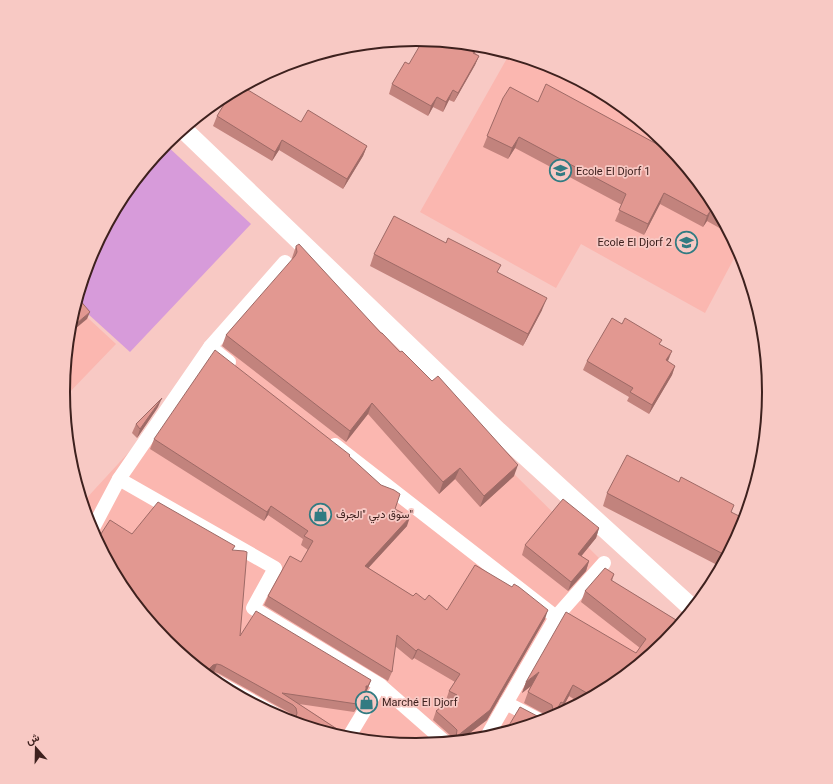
<svg xmlns="http://www.w3.org/2000/svg" width="833" height="784" font-family="Georgia,Vazirmatn,serif">
  <style>
    .built { fill: #fbb7b0 }
    .green { fill: #d79bda }
    .lines { fill: none; stroke-linecap: round; stroke-linejoin: round }
    .pedestrian { stroke: #fff; stroke-width: 14 }
    .minor { stroke: #fff; stroke-width: 19 }
    .wall { fill: #c2837d }
    .shaded-wall { fill: #9e6a66 }
    .building { fill: #e29891; stroke: #9e6a66 }
    .labels { text-anchor: middle; stroke-width: 3.5; stroke-linejoin: round; paint-order: stroke }
    .poi-label { font-size: 11px; fill: #3e211e; stroke: #f8c9c4; text-anchor: start }
    .rim { fill: none; stroke: #3e211e; stroke-width: 2 }
  </style>
  <rect width="100%" height="100%" fill="#f8c9c4"/>
  <g class="built">
    <polygon points="510,53 552,66 613,99 666,143 710,196 739,249 705,313 581,244 556,288 420,212"/>
    <polygon points="302,264 604,563 608,589 674,632 612,686 551,718 485,738 416,745 347,738 281,718 220,685 167,641 123,588 90,527 83,502"/>
    <polygon points="75,306 116,344 64,398 64,392 70,323"/>
  </g>
  <polygon class="green" points="165,144 251,224 130,352 76,303 90,257 123,196"/>
  <g class="lines">
    <g class="pedestrian">
      <polyline points="210,347 229,362"/>
      <polyline points="335,445 556,617"/>
      <polyline points="119,479 275,568 253,608 380,685 348,738"/>
      <polyline points="92,530 119,479 210,347 285,262"/>
      <polyline points="214,680 286,720"/>
      <polyline points="380,685 445,742"/>
      <polyline points="506,703 541,721"/>
      <polyline points="486,738 556,617 604,563"/>
    </g>
    <polyline class="minor" points="183,129 498,431 693,609"/>
  </g>
  <g class="wall">
    <polygon points="475,52 475,53 479,56 475,65 454,102 449,100 443,112 433,107 428,116 389,94 392,84 409,64"/>
    <polygon points="503,98 710,196 726,225 723,230 707,221 703,227 660,204 644,235 615,221 622,205 515,148 508,159 483,147"/>
    <polygon points="217,116 301,122 367,146 363,156 343,189 279,150 272,161 213,126"/>
    <polygon points="448,238 498,273 542,310 523,346 370,266 374,254 446,243"/>
    <polygon points="296,246 381,333 514,476 480,507 455,479 439,494 368,414 346,442 222,346 226,335 293,260 292,258"/>
    <polygon points="751,285 753,292 749,290"/>
    <polygon points="622,324 660,345 668,362 675,366 672,375 649,414 627,401 629,397 583,370 587,361"/>
    <polygon points="158,407 137,438 132,433 136,424"/>
    <polygon points="154,439 349,456 395,509 407,526 368,568 413,596 425,600 447,610 545,619 487,720 459,741 453,741 453,740 451,736 433,720 436,711 448,702 446,700 449,691 455,682 414,658 412,660 395,646 392,672 388,681 264,605 268,596 301,562 308,550 301,545 303,539 268,515 264,521 150,449"/>
    <polygon points="681,477 732,512 743,527 721,567 603,506 607,493 679,482"/>
    <polygon points="599,528 596,538 581,556 589,561 586,571 568,591 522,555 525,545"/>
    <polygon points="235,546 233,550 240,636 371,680 368,688 365,694 364,693 363,697 354,712 299,704 337,729 335,735 289,721 293,720 294,719 293,716 290,713 218,673 214,672 210,673 167,641"/>
    <polygon points="614,574 612,581 681,623 612,686 580,703 569,696 559,714 557,713 555,716 551,718 505,732 541,718 546,719 548,717 548,716 524,703 528,692 531,686 522,693 526,682 636,653 640,648 581,602 585,591"/>
  </g>
  <g class="shaded-wall">
    <polygon points="477,45 475,52 470,62 473,53"/>
    <polygon points="479,56 475,65 454,102 458,93"/>
    <polygon points="453,90 449,100 443,112 446,102"/>
    <polygon points="437,97 433,107 428,116 431,106"/>
    <polygon points="519,137 515,148 508,159 512,148"/>
    <polygon points="282,140 279,150 272,161 275,152"/>
    <polygon points="367,146 363,156 343,189 347,179"/>
    <polygon points="664,193 660,204 644,235 648,224"/>
    <polygon points="711,210 707,221 703,227 707,216"/>
    <polygon points="547,298 542,310 523,346 528,334"/>
    <polygon points="90,312 87,319 69,334 70,329"/>
    <polygon points="672,351 668,361 663,370 666,360"/>
    <polygon points="675,366 672,375 649,414 652,405"/>
    <polygon points="162,398 158,407 137,438 140,429"/>
    <polygon points="372,403 368,414 346,442 350,431"/>
    <polygon points="518,465 514,476 480,507 484,496"/>
    <polygon points="460,468 455,479 439,494 443,482"/>
    <polygon points="271,506 268,515 264,521 267,512"/>
    <polygon points="410,517 407,526 362,575 365,566"/>
    <polygon points="599,528 596,538 575,564 578,554"/>
    <polygon points="589,561 586,571 568,591 571,582"/>
    <polygon points="548,610 545,619 487,720 459,741 454,741 456,737"/>
    <polygon points="418,649 414,658 412,660 416,651"/>
    <polygon points="217,664 214,672 210,673 208,675 209,669 213,665"/>
    <polygon points="539,672 535,683 522,693 526,682"/>
    <polygon points="371,680 368,688 365,694 364,693 363,697 354,712 357,704 366,686"/>
    <polygon points="573,685 569,696 559,714 563,703"/>
    <polygon points="561,702 555,716 552,718"/>
  </g>
  <g class="building">
    <polygon points="423,40 477,45 473,53 479,56 458,93 453,90 446,102 437,97 431,106 392,84 405,62 409,64"/>
    <polygon points="546,84 677,155 710,196 720,215 711,210 707,216 664,193 648,224 619,210 626,194 519,137 512,148 487,136 503,98 510,87 538,102"/>
    <polygon points="243,87 301,122 308,110 367,146 347,179 282,140 275,152 217,116 231,93"/>
    <polygon points="394,216 446,243 448,238 501,265 497,272 547,298 528,334 374,254"/>
    <polygon points="299,244 381,333 382,333 400,352 402,351 432,381 438,376 518,465 484,496 460,468 443,482 372,403 350,431 226,335 295,256 297,252 296,246"/>
    <polygon points="78,298 90,312 70,329 70,323"/>
    <polygon points="612,318 622,324 625,318 662,340 659,344 672,351 666,360 675,366 652,405 630,392 633,388 587,361"/>
    <polygon points="215,350 350,455 349,456 381,485 394,490 400,494 395,509 410,517 365,566 413,596 416,593 425,600 429,595 447,610 475,565 512,587 514,584 519,587 548,610 490,710 456,737 457,730 454,727 436,711 457,695 449,691 460,674 418,649 416,651 397,635 392,672 268,596 290,556 301,562 313,541 304,536 308,531 271,506 267,512 154,439"/>
    <polygon points="162,398 140,429 136,424"/>
    <polygon points="627,455 679,482 681,477 734,505 731,512 745,519 743,527 727,556 607,493"/>
    <polygon points="563,499 599,528 578,554 589,561 571,582 525,545"/>
    <polygon points="158,502 235,546 232,550 244,551 247,552 240,636 256,611 371,680 368,686 366,686 366,689 357,704 282,693 337,729 334,734 289,721 293,720 296,717 297,713 296,708 293,705 221,665 217,664 213,665 209,669 209,676 210,677 167,641 123,588 97,540 110,520 132,534"/>
    <polygon points="605,568 614,574 611,580 681,623 666,642 612,686 592,696 573,685 563,703 561,702 552,718 505,732 520,707 541,718 546,719 552,714 553,710 552,705 528,692 539,672 526,682 566,612 636,653 646,639 585,591"/>
    <polygon points="215,681 282,718 220,685"/>
  </g>
  <defs>
    <symbol id="school-ring" viewBox="-11 -11 22 22"><circle r="9.5" fill="#f8c9c4" stroke="#327b82" stroke-width="1.5"/><path d="M0-5L7-2L0 1L-7-2ZM-4 1L0 2.5L4 1V4Q0 6-4 4Z" fill="#327b82"/></symbol>
    <symbol id="shop-ring" viewBox="-11 -11 22 22"><circle r="9.5" fill="#f8c9c4" stroke="#327b82" stroke-width="1.5"/><path d="M-5-2.5h2.3a2.7 3.5 0 0 1 5.4 0H5L5.5 6h-11ZM-1.5-2.5h3a1.5 2.3 0 0 0-3 0Z" fill="#327b82"/></symbol>
  </defs>
  <g fill-rule="evenodd">
    <use href="#school-ring" x="548" y="158" width="25" height="25"/>
    <use href="#school-ring" x="674" y="230" width="25" height="25"/>
    <use href="#shop-ring" x="308" y="502" width="25" height="25"/>
    <use href="#shop-ring" x="354" y="690" width="25" height="25"/>
  </g>
  <g class="labels">
    <g class="poi-label">
      <text x="576" y="175">Ecole El Djorf 1</text>
      <text x="672" y="246" text-anchor="end">Ecole El Djorf 2</text>
      <text x="336" y="518">سوق دبي "الجرف"</text>
      <text x="382" y="706">Marché El Djorf</text>
    </g>
  </g>
  <path d="M0 0H833V784H0ZM70 392a346 346 0 1 1 692 0a346 346 0 1 1-692 0Z" fill="#f8c9c4" fill-rule="evenodd"/>
  <path class="rim" d="M70 392a346 346 0 1 1 692 0a346 346 0 1 1-692 0Z"/>
  <g transform="translate(36 748) rotate(340)" stroke="#f8c9c4" stroke-width="3" paint-order="stroke">
  <path d="M0-3L7 15L0 10L-7 15Z" fill="#3e211e"/>
  <text y="-6" font-size="11" font-weight="bold" text-anchor="middle" fill="#3e211e">ش</text>
  </g>
</svg>
